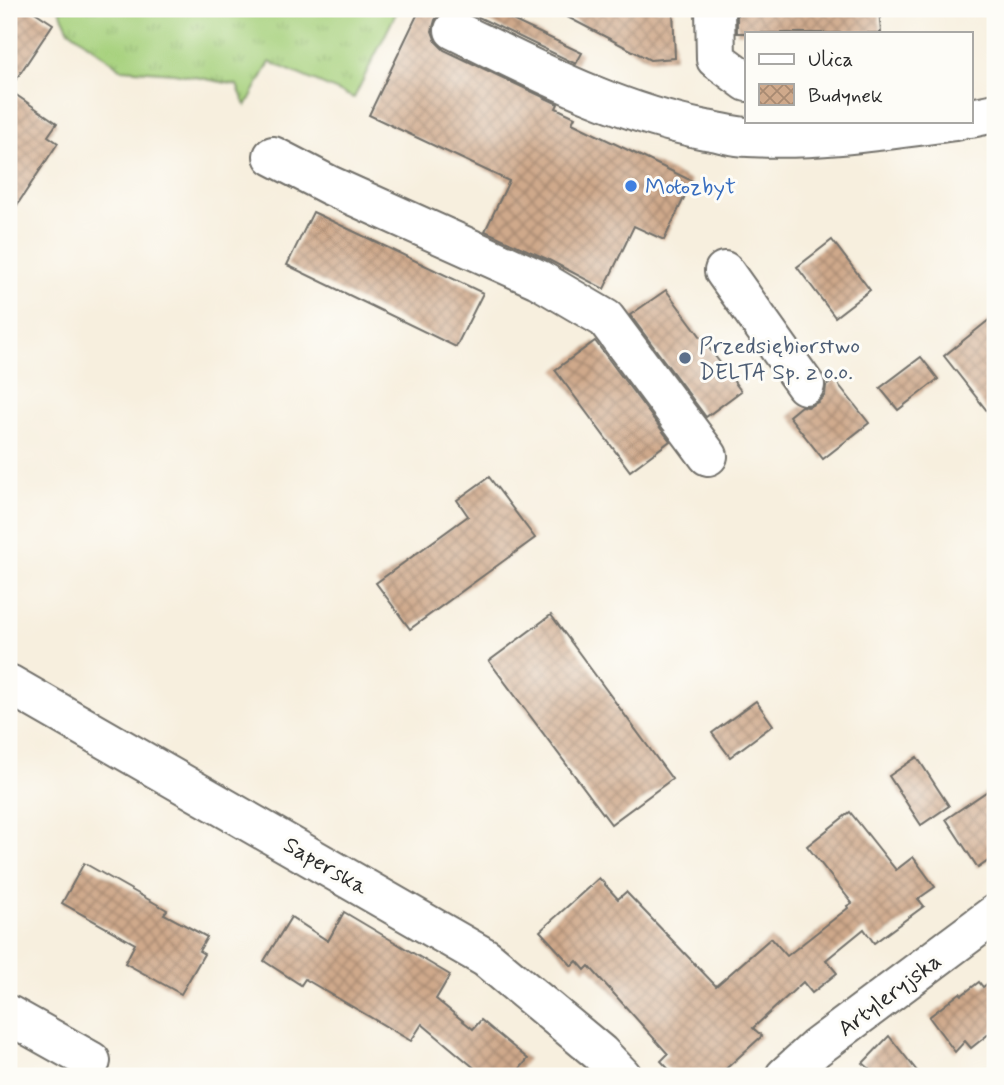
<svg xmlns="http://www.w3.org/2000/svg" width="1004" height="1085" font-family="Mynerve,sans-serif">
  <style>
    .grass { fill: url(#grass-tufts); stroke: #697e54; stroke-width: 2 }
    .building { fill: url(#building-cross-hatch) }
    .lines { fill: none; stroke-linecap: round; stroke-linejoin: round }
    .minor-casing { stroke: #72706a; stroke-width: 42 }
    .minor { stroke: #fff; stroke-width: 38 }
    .shop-dot { fill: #3f7fe0; stroke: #fdfcf7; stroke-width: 2.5 }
    .service-dot { fill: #5c6f8a; stroke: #fdfcf7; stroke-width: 2.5 }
    .labels { text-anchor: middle; stroke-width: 6; stroke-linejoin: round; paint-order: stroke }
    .shop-label { font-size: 23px; fill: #366cbe; stroke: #fdfcf7; text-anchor: start }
    .service-label { font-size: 23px; fill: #4e5e75; stroke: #fdfcf7; text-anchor: start }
    .street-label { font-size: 23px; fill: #2b2b2b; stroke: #fdfcf7 }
  </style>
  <defs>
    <pattern id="grass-tufts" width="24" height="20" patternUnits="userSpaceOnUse" patternTransform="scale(1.75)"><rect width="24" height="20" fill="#a7d17e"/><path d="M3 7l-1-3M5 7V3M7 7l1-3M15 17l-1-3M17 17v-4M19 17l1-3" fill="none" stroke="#90b46d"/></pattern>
    <pattern id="building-cross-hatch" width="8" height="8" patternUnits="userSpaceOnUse" patternTransform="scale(1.75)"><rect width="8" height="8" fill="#cfa98b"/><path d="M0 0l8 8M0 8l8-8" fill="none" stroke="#a88a72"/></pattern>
  </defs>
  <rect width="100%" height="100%" fill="#fdfcf7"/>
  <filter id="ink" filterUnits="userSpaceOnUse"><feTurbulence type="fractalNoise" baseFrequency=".0143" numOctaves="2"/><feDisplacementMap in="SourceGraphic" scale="14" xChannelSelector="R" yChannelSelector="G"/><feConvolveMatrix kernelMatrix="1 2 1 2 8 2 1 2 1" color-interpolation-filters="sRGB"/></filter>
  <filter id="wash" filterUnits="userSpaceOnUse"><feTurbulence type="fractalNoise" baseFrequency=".00686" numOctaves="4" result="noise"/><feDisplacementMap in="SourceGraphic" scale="28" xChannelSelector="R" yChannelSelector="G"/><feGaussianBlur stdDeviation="1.57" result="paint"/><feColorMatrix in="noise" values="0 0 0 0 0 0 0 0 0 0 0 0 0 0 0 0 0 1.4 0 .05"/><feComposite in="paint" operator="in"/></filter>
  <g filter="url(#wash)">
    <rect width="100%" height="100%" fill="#f7efde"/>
    <polygon class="grass" points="59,9 398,9 354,98 270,62 246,106 237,85 174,73 122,69 69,30"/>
    <g id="blocks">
      <g class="building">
        <polygon points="9,9 30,9 53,24 9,90 57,123 48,136 58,143 9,217"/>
        <polygon points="420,9 451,9 441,12 435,20 432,31 436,42 444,50 558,104 556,108 575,117 572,123 692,181 664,240 634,226 604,289 547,259 485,231 509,181 369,115"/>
        <polygon points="456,9 489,9 582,53 576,64 464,10"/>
        <polygon points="552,9 673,9 675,58 650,60"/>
        <polygon points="737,9 879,9 881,33 737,33"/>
        <polygon points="313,212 483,293 456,347 287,265"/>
        <polygon points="832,240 870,290 835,317 797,267"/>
        <polygon points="666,290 741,391 706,417 630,315"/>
        <polygon points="995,315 995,421 944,356"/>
        <polygon points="595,341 670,441 630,471 555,370"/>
        <polygon points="921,357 938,379 898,410 880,388"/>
        <polygon points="835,380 869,423 823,459 789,416 801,406 808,407 818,402 825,395 826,386"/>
        <polygon points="489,477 535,538 410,629 376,583 468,516 457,500"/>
        <polygon points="551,615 672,779 611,824 489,661"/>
        <polygon points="756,701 773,725 730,757 712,733"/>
        <polygon points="917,757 949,806 921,825 889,776"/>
        <polygon points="995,786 995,856 978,868 946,819"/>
        <polygon points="850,812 896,870 913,857 935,887 918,899 924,906 874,943 864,929 826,960 837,973 812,993 803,982 753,1028 762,1036 718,1076 675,1076 661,1061 668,1054 589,966 585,970 577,961 572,966 540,931 599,878 618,899 626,892 716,986 771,938 787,956 848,908 847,906 852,903 807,846"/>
        <polygon points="84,863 167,910 164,914 207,937 199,951 204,954 181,994 125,963 135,944 62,903"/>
        <polygon points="344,912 450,975 436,999 473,1029 481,1020 528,1059 514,1076 484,1076 422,1024 411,1041 305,979 301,985 264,961 291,917 328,941"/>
        <polygon points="995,978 995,1029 971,1048 965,1041 955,1052 929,1017 960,993 962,995 979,982 983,987"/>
        <polygon points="889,1036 921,1076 878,1076 863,1063"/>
      </g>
    </g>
  </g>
  <g filter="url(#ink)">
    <use href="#blocks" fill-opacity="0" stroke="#72706a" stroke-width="2"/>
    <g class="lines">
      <defs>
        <g id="minor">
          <polyline points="715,9 716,59 747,82"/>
          <path d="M454,30C536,70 617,113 706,130C720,132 735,137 748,137C818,141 887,130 956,121"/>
          <polyline points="971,118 995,113"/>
          <polyline points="273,156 329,185 538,279 606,319 708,456"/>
          <polyline points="724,271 805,385"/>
          <polyline points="9,684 486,958 600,1053 622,1076"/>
          <polyline points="9,1015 91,1061"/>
          <polyline points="785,1076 816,1048 995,914"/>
        </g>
      </defs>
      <use href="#minor" class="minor-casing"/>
      <use href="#minor" class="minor"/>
    </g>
  </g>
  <circle class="shop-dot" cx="631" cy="186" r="7"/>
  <circle class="service-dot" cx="685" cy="358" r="7"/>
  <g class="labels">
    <g class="shop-label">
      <text x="645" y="194">Motozbyt</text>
    </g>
    <g class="service-label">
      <text x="699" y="353">Przedsiębiorstwo<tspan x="699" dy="26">DELTA Sp. z o.o.</tspan></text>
    </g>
    <g class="street-label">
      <text transform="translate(326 865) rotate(30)" y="8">Saperska</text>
      <text transform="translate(889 994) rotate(-37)" y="8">Artyleryjska</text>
    </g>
  </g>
  <rect width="1004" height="1085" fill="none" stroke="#fdfcf7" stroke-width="35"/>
  <rect x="745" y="32" width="228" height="91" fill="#fdfcf7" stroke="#a9a8a5" stroke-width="2"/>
  <rect x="759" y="54" width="35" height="10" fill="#ffffff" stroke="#a9a8a5" stroke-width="2"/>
  <text x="808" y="66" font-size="21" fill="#2b2b2b">Ulica</text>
  <rect x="759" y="84" width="35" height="21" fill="url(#building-cross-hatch)" stroke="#a9a8a5" stroke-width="2"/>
  <text x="808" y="102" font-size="21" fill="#2b2b2b">Budynek</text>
</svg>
